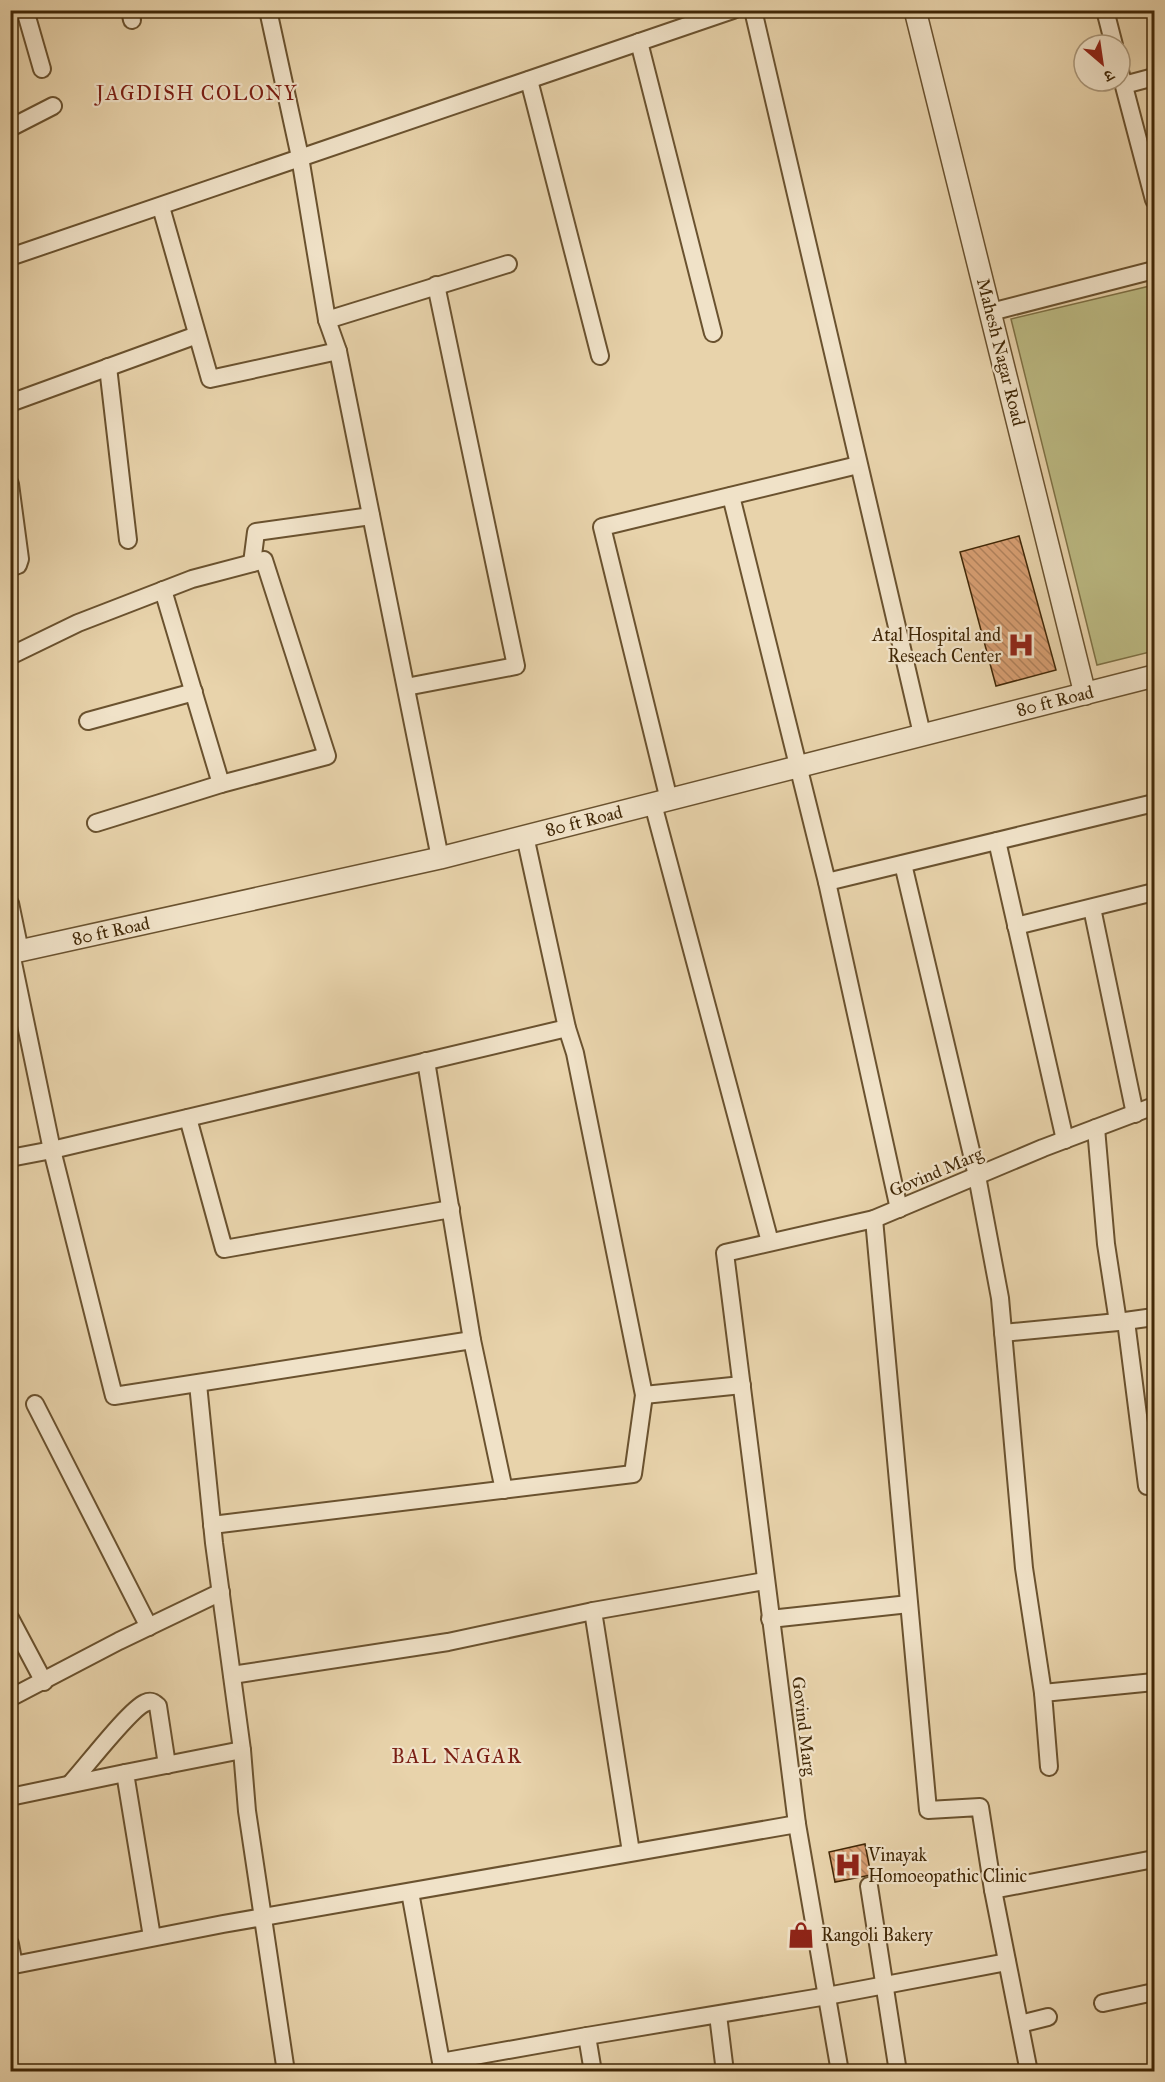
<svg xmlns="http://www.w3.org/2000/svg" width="1165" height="2082" font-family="'IM FELL Great Primer','Noto Serif Devanagari',serif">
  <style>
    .green { fill: #bcbb84; stroke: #7e7145; stroke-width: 1.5 }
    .building { fill: url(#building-back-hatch); stroke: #402706; stroke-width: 1.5 }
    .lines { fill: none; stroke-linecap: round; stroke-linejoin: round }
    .minor-casing { stroke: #6a522f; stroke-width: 20 }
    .tertiary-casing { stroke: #6a522f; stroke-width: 24 }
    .minor { stroke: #f0e2c8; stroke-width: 16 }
    .tertiary { stroke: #f0e2c8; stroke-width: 21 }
    .labels { text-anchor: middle; stroke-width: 4.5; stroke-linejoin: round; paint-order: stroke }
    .street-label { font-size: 18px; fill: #402706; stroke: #f0e2c8 }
    .poi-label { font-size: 18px; fill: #402706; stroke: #f0e2c8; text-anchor: start }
    .neighbourhood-label { font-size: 20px; letter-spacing: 1.5px; fill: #7a1f14; stroke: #f0e2c8 }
  </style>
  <defs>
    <pattern id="building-back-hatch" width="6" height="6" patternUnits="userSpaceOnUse" patternTransform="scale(1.5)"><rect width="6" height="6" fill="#d79e72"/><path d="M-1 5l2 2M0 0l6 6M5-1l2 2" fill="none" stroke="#b0815c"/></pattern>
  </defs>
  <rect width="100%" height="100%" fill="#e8d3ab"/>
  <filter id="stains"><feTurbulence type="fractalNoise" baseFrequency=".00333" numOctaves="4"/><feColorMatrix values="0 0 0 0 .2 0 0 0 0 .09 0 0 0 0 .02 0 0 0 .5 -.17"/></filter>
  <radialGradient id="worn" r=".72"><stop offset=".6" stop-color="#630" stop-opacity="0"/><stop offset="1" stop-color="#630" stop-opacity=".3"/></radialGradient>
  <polygon class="green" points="1154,285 1154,651 1097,665 1011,319"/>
  <g class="building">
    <polygon points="1019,536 1056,670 996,686 960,552"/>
    <polygon points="865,1844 871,1875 835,1882 829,1852"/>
  </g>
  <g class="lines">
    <defs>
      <g id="minor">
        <polyline points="25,10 42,69"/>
        <polyline points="130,10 132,20"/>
        <polyline points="268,10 300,157 327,320 338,351 440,858"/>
        <polyline points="753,10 922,734"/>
        <polyline points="1105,10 1114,45"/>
        <polyline points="639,42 713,333"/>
        <polyline points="1120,71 1154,200"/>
        <polyline points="529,80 600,356"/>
        <polyline points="1124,85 1154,77"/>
        <polyline points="10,128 53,106"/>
        <polyline points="161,207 210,379 338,351"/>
        <polyline points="10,257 733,10"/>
        <polyline points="991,312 1154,270"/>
        <polyline points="327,320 508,264"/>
        <polyline points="108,367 128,540"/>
        <polyline points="10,403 197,335"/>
        <polyline points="10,484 20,559 18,565 10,568"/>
        <polyline points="731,496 827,882 899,1209"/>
        <polyline points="252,563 256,532 371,516"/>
        <polyline points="163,590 221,784"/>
        <polyline points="10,656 78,623 192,579 264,560 327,756 221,784 96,823"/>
        <polyline points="406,687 516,666 436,285"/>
        <polyline points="88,721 194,692"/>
        <polyline points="669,800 602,527 858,465"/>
        <polyline points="653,804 770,1242"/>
        <polyline points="997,841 1065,1140"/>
        <polyline points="903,864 977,1176 1000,1298 1024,1568 1043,1693"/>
        <polyline points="827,882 1154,803"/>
        <polyline points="10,903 20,951"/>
        <polyline points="1092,908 1135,1114"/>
        <polyline points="1016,926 1154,892"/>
        <polyline points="11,953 52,1150 114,1396 472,1340"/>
        <polyline points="426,1061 472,1340 504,1490"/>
        <polyline points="188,1118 224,1249 451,1209"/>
        <polyline points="1096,1128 1106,1244 1118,1322 1154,1317"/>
        <polyline points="10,1158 52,1150 567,1028"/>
        <polyline points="874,1219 928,1810 980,1807 993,1890"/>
        <polyline points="1126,1321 1147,1486"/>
        <polyline points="1003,1333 1118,1322"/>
        <polyline points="198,1384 214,1543 242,1750"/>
        <polyline points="644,1395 742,1385"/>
        <polyline points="35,1404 149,1627"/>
        <polyline points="212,1525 633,1474 644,1395 575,1053 567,1028 525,836"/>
        <polyline points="10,1618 44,1682"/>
        <polyline points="770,1619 909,1604"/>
        <polyline points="232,1675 448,1642 593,1611"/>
        <polyline points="10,1698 119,1641 221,1592"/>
        <polyline points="1049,1767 1043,1693 1154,1682"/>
        <path d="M70,1784C85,1768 129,1710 145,1703C151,1700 154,1702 158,1706L167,1765"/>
        <polyline points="10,1797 125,1773"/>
        <polyline points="631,1852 593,1611 765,1581"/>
        <polyline points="869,1886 898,2072"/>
        <polyline points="410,1892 441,2062 587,2036"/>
        <polyline points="152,1937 125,1773 242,1750 247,1811 286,2072"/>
        <polyline points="10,1944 14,1965"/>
        <polyline points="10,1968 14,1965 223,1924 797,1824"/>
        <polyline points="1103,2003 1154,1992"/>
        <polyline points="718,2015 725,2072"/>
        <polyline points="1020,2024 1048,2017"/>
        <polyline points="593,2072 587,2036 827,1996 1007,1962"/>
        <polyline points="840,2072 797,1824 725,1253 874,1219 1043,1148 1154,1106"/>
        <polyline points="1029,2072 993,1890 1154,1859"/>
      </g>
      <g id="tertiary">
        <polyline points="915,10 1085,694"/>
        <polyline points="10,953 440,858 1154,676"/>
      </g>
    </defs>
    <use href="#minor" class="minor-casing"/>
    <use href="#tertiary" class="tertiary-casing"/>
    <use href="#minor" class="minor"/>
    <use href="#tertiary" class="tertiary"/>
  </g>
  <defs>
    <symbol id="hospital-bare" viewBox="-9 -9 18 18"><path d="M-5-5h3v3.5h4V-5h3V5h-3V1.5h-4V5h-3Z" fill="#8f2418" stroke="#f0e2c8" stroke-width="2.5" paint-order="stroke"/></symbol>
    <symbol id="shop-bare" viewBox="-9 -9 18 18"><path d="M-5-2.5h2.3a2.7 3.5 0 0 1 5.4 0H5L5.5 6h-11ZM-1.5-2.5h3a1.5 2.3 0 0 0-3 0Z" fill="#8f2418" stroke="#f0e2c8" stroke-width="2.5" paint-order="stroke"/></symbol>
  </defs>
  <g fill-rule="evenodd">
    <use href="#hospital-bare" x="1002" y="626" width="38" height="38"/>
    <use href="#hospital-bare" x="829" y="1846" width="38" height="38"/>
    <use href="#shop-bare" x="782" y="1916" width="38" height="38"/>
  </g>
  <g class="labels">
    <g class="street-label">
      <text transform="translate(1001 352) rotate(76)" y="6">Mahesh Nagar Road</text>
      <text transform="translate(1055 701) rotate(-14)" y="6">80 ft Road</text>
      <text transform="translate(584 821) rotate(-14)" y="6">80 ft Road</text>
      <text transform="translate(111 931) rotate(-12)" y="6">80 ft Road</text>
      <text transform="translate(936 1172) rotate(-23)" y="6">Govind Marg</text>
      <text transform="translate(804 1726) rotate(83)" y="6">Govind Marg</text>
    </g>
    <g class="poi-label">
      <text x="1001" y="641" text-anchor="end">Atal Hospital and<tspan x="1001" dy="21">Reseach Center</tspan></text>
      <text x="868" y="1861">Vinayak<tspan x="868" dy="21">Homoeopathic Clinic</tspan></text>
      <text x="821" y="1941">Rangoli Bakery</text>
    </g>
    <g class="neighbourhood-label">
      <text x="197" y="100">JAGDISH COLONY</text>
      <text x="457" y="1763">BAL NAGAR</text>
    </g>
  </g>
  <rect width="1165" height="2082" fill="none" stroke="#e8d3ab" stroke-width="36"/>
  <rect x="12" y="12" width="1141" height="2058" fill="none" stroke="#402706" stroke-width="3"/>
  <rect x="18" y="18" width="1129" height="2046" fill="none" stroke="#402706" stroke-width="1.5"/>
  <g transform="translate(1102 63) rotate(151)"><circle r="28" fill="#f0e2c8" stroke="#aa977a" stroke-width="1.5"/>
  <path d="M0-4.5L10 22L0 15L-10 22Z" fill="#8f2418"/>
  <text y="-9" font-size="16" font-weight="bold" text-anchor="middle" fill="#402706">उ</text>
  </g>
  <rect width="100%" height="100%" filter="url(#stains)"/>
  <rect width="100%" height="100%" fill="url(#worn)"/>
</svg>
